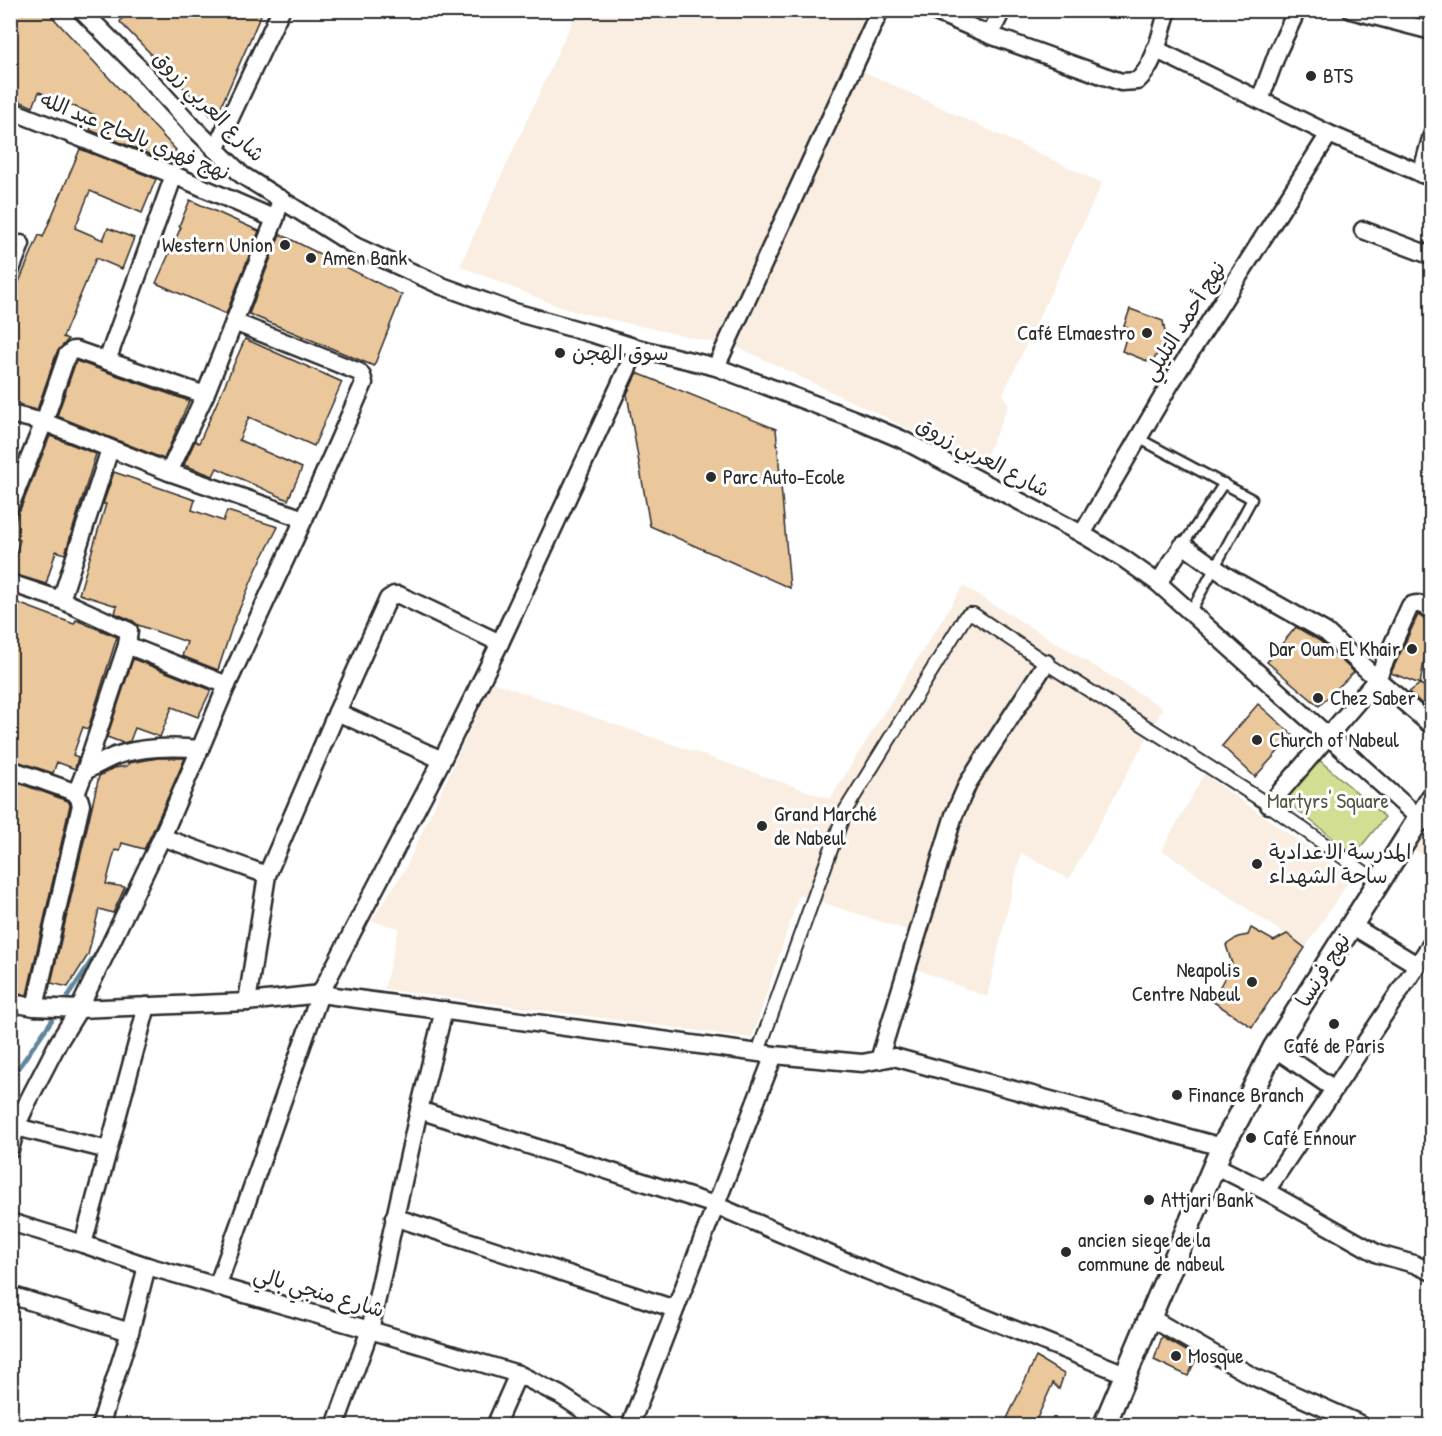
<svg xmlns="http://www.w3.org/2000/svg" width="1442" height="1436" font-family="'Patrick Hand','Playpen Sans Arabic',sans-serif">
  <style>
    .built { fill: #f9eee1 }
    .green { fill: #d2df93; stroke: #7e855f; stroke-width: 1.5 }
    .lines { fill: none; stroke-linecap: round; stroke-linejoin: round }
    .stream { stroke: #61869b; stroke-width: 4.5 }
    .building { fill: #ebc79c; stroke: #2b2b2b; stroke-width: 1.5 }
    .service-casing { stroke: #2b2b2b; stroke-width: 13 }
    .pedestrian-casing { stroke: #2b2b2b; stroke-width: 16 }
    .minor-casing { stroke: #2b2b2b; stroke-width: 21 }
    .tertiary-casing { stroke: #2b2b2b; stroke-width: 26 }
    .service { stroke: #fff; stroke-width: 8 }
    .pedestrian { stroke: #fff; stroke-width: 12 }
    .minor { stroke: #fff; stroke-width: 16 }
    .tertiary { stroke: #fff; stroke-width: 21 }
    .poi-dot { fill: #2b2b2b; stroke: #fff; stroke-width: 2 }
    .labels { text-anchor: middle; stroke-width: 6; stroke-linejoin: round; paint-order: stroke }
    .poi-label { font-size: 21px; fill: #2b2b2b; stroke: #fff; text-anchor: start }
    .street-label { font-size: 21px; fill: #2b2b2b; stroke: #fff }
    .park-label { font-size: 21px; fill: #555845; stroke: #fff }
  </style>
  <rect width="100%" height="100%" fill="#fff"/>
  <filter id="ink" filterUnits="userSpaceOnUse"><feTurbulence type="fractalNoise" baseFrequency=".0167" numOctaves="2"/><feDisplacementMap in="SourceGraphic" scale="12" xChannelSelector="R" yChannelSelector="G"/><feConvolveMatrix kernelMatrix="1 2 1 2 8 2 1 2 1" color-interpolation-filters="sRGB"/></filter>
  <g filter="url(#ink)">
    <g class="built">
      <polygon points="577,11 842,11 882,27 863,71 1102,183 1003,394 1009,405 981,467 889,419 742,349 565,309 460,266"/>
      <polygon points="963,586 1163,708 1069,879 1021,853 987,997 899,962 910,931 799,895 752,1038 384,989 399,928 371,921 404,871 492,682 830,799"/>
      <polygon points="1204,774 1351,878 1305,948 1162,850"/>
      <polygon points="1431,814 1431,856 1415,851"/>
    </g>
    <polygon class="green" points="1318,759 1385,817 1354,855 1285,800"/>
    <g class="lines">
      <g class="stream">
        <polyline points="68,996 101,946"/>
        <polyline points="10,1080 52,1020"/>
      </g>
    </g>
    <g class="building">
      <polygon points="10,10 46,10 176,150 166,161 90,130 95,115 39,92 33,107 10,97"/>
      <polygon points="126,10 215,10 227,17 230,10 263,10 215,120 120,22"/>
      <polygon points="80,149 156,179 142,213 90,191 75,228 103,240 108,228 134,238 122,269 96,258 63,337 68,339 66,342 57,352 37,410 21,406 22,405 10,401 10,303 39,235 43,237"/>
      <polygon points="190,200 259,231 226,314 156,283 181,227 179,226"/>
      <polygon points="280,234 402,295 374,366 249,314"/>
      <polygon points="1130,309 1163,321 1166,338 1152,363 1122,351 1129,329 1124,326"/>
      <polygon points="245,339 342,382 314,446 249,417 239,440 302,468 288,500 217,468 213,476 184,465 195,441 199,443"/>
      <polygon points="76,361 189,401 164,459 57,416"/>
      <polygon points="637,373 776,429 790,588 650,526 627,394"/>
      <polygon points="50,436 96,454 65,554 56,551 46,584 10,573 20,540 11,537 17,514 20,510"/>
      <polygon points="114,472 195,500 192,510 223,521 227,511 278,527 257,568 233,624 218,670 182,656 187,642 138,625 133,621 115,613 117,606 79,594 106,504 103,504"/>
      <polygon points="10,600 74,624 76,620 117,637 88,729 83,727 73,755 78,757 75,769 57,762 53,773 10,759"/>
      <polygon points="1418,615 1431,623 1420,684 1391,673"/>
      <polygon points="1296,627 1320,641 1354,672 1319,706 1267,662"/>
      <polygon points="133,659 211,690 198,717 172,707 160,737 135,728 130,741 123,743 107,737"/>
      <polygon points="1420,684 1431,690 1431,712 1409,692"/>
      <polygon points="1258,704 1293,735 1255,777 1222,746"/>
      <polygon points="158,758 185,758 152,833 144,849 122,843 120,851 115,850 106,884 125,887 113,913 99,909 88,955 68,987 51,983 99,776 114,768 127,766 129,763"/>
      <polygon points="10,780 68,801 70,805 27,995 10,992"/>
      <polygon points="1251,928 1274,941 1287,934 1305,948 1252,1027 1212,1001 1232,964 1226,945 1238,937 1248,935"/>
      <polygon points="1162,1337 1197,1357 1188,1376 1154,1360"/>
      <polygon points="1036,1357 1064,1374 1059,1389 1053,1383 1034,1425 1004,1425"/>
    </g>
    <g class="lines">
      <defs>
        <g id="service">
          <polyline points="1138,438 1252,499 1190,613"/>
          <polyline points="1183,545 1224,483"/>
        </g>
        <polyline id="pedestrian" points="758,1052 845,811 965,617 969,614 973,614 1046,663 1269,805 1378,882"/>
        <g id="minor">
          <polyline points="81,10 141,70 195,129 242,175 355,246 442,286 511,311 593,334 637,348 716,367 856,420 901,439 1082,534 1124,559 1158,583 1419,818 1432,823"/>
          <path d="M931,10L990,35L1121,82L1137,81C1156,64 1160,34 1168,10"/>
          <polyline points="1351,10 1432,31"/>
          <polyline points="990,35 1002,10"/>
          <polyline points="1155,49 1329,134 1432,178"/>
          <polyline points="1260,100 1278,51 1297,10"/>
          <polyline points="10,110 174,175 275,219"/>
          <polyline points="215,150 281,10"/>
          <polyline points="1421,174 1432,135"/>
          <polyline points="1363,230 1432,256"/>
          <polyline points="10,272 21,244"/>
          <polyline points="107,361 174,175"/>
          <polyline points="716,367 880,10"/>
          <polyline points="10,414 44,422 169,472 304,519"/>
          <polyline points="169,472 205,395 275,219 281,199"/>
          <polyline points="10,506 44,422 67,355 73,350 76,350 205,395"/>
          <polyline points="1082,534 1172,381 1329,134"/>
          <polyline points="10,583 61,600 129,631 127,645 85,771 76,794"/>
          <polyline points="1158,583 1183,545 1228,577 1326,632 1377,679 1432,726"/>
          <polyline points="61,600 110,449"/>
          <polyline points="127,645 227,685"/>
          <polyline points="337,712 442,760"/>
          <polyline points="10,769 74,792 79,798 81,805 35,1007"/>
          <path d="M85,771C95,766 105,760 115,756C140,747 174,746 200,749L227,685L304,519L364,383L362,376L359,372L234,322"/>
          <path d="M1269,805L1377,679L1410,606C1418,601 1425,606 1432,611"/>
          <polyline points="162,837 200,749"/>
          <polyline points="1351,925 1417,965"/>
          <polyline points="247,1002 267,875 337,712 388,599 394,595 399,595 500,643"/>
          <polyline points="10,1003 35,1007 79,1009 247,1002 320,994 774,1055 862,1063 894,1057 1222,1147"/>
          <polyline points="1274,1048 1334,1089"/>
          <polyline points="879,1060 954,815 968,783 1046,663"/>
          <polyline points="419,1110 715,1205 866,1270 1125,1374"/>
          <polyline points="16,1127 108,1150"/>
          <polyline points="10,1150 16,1127 29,1099 58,1043 79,1009 162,837 267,875"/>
          <polyline points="1214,1165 1266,1191 1378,1254 1414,1264 1432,1272"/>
          <polyline points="1266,1191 1432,943"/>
          <polyline points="394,1217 675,1309"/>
          <polyline points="10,1222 83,1244 147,1266 370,1330 518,1374 560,1395 607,1426"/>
          <polyline points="83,1244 147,1006"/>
          <polyline points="217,1287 320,994 442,760 500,643 637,348"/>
          <polyline points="10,1295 130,1332"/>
          <polyline points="1149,1317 1252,1376 1356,1422 1362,1426"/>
          <polyline points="100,1426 130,1332 147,1266"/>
          <polyline points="335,1426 370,1330 419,1110 444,1010"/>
          <polyline points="495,1426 518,1374"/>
          <polyline points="630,1426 774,1055"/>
        </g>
        <polyline id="tertiary" points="1104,1426 1222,1147 1238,1119 1274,1048 1432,798"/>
      </defs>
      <use href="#service" class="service-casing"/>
      <use href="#pedestrian" class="pedestrian-casing"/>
      <use href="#minor" class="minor-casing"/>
      <use href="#tertiary" class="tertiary-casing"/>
      <use href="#service" class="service"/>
      <use href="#pedestrian" class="pedestrian"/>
      <use href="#minor" class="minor"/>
      <use href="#tertiary" class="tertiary"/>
    </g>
  </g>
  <g class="poi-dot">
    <circle cx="1311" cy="76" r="6"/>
    <circle cx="285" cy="245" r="6"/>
    <circle cx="311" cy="258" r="6"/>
    <circle cx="1147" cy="333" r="6"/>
    <circle cx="560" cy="353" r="6"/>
    <circle cx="711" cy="477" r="6"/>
    <circle cx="1412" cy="649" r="6"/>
    <circle cx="1318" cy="698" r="6"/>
    <circle cx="1257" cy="740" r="6"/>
    <circle cx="762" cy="826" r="6"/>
    <circle cx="1257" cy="864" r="6"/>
    <circle cx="1252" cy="982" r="6"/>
    <circle cx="1334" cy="1024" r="6"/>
    <circle cx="1177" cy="1095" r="6"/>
    <circle cx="1251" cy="1138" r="6"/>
    <circle cx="1149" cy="1200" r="6"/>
    <circle cx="1066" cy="1252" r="6"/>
    <circle cx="1176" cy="1356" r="6"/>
  </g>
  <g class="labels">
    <g class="poi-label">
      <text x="1323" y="83">BTS</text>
      <text x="273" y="252" text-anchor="end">Western Union</text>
      <text x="323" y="265">Amen Bank</text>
      <text x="1135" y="340" text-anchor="end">Café Elmaestro</text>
      <text x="572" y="360">سوق الهجن</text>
      <text x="723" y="484">Parc Auto-Ecole</text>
      <text x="1400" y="656" text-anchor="end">Dar Oum El Khair</text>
      <text x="1330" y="705">Chez Saber</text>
      <text x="1269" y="747">Church of Nabeul</text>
      <text x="774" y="821">Grand Marché<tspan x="774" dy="24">de Nabeul</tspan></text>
      <text x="1269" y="859">المدرسة الاعدادية<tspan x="1269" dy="24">ساحة الشهداء</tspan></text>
      <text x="1240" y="977" text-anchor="end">Neapolis<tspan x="1240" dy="24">Centre Nabeul</tspan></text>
      <text x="1334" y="1053" text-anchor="middle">Café de Paris</text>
      <text x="1189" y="1102">Finance Branch</text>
      <text x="1263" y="1145">Café Ennour</text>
      <text x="1161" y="1207">Attjari Bank</text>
      <text x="1078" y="1247">ancien siege de la<tspan x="1078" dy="24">commune de nabeul</tspan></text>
      <text x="1188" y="1363">Mosque</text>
    </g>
    <g class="street-label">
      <text transform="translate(209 106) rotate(45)" y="7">شارع العربي زروق</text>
      <text transform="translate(135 136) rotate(22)" y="7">نهج فهري بالحاج عبد الله</text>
      <text transform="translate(1184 321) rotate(-58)" y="7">نهج أحمد التليلي</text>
      <text transform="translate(983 457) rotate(28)" y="7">شارع العربي زروق</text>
      <text transform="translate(1323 970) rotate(-58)" y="7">نهج فرنسا</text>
      <text transform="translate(319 1292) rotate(16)" y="7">شارع منجي بالي</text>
    </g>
    <g class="park-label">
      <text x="1328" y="808">Martyrs' Square</text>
    </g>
  </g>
  <rect width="1442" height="1436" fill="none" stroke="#fff" stroke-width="36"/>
  <rect x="18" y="18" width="1406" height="1400" fill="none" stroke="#2b2b2b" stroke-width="2" filter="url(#ink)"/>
</svg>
